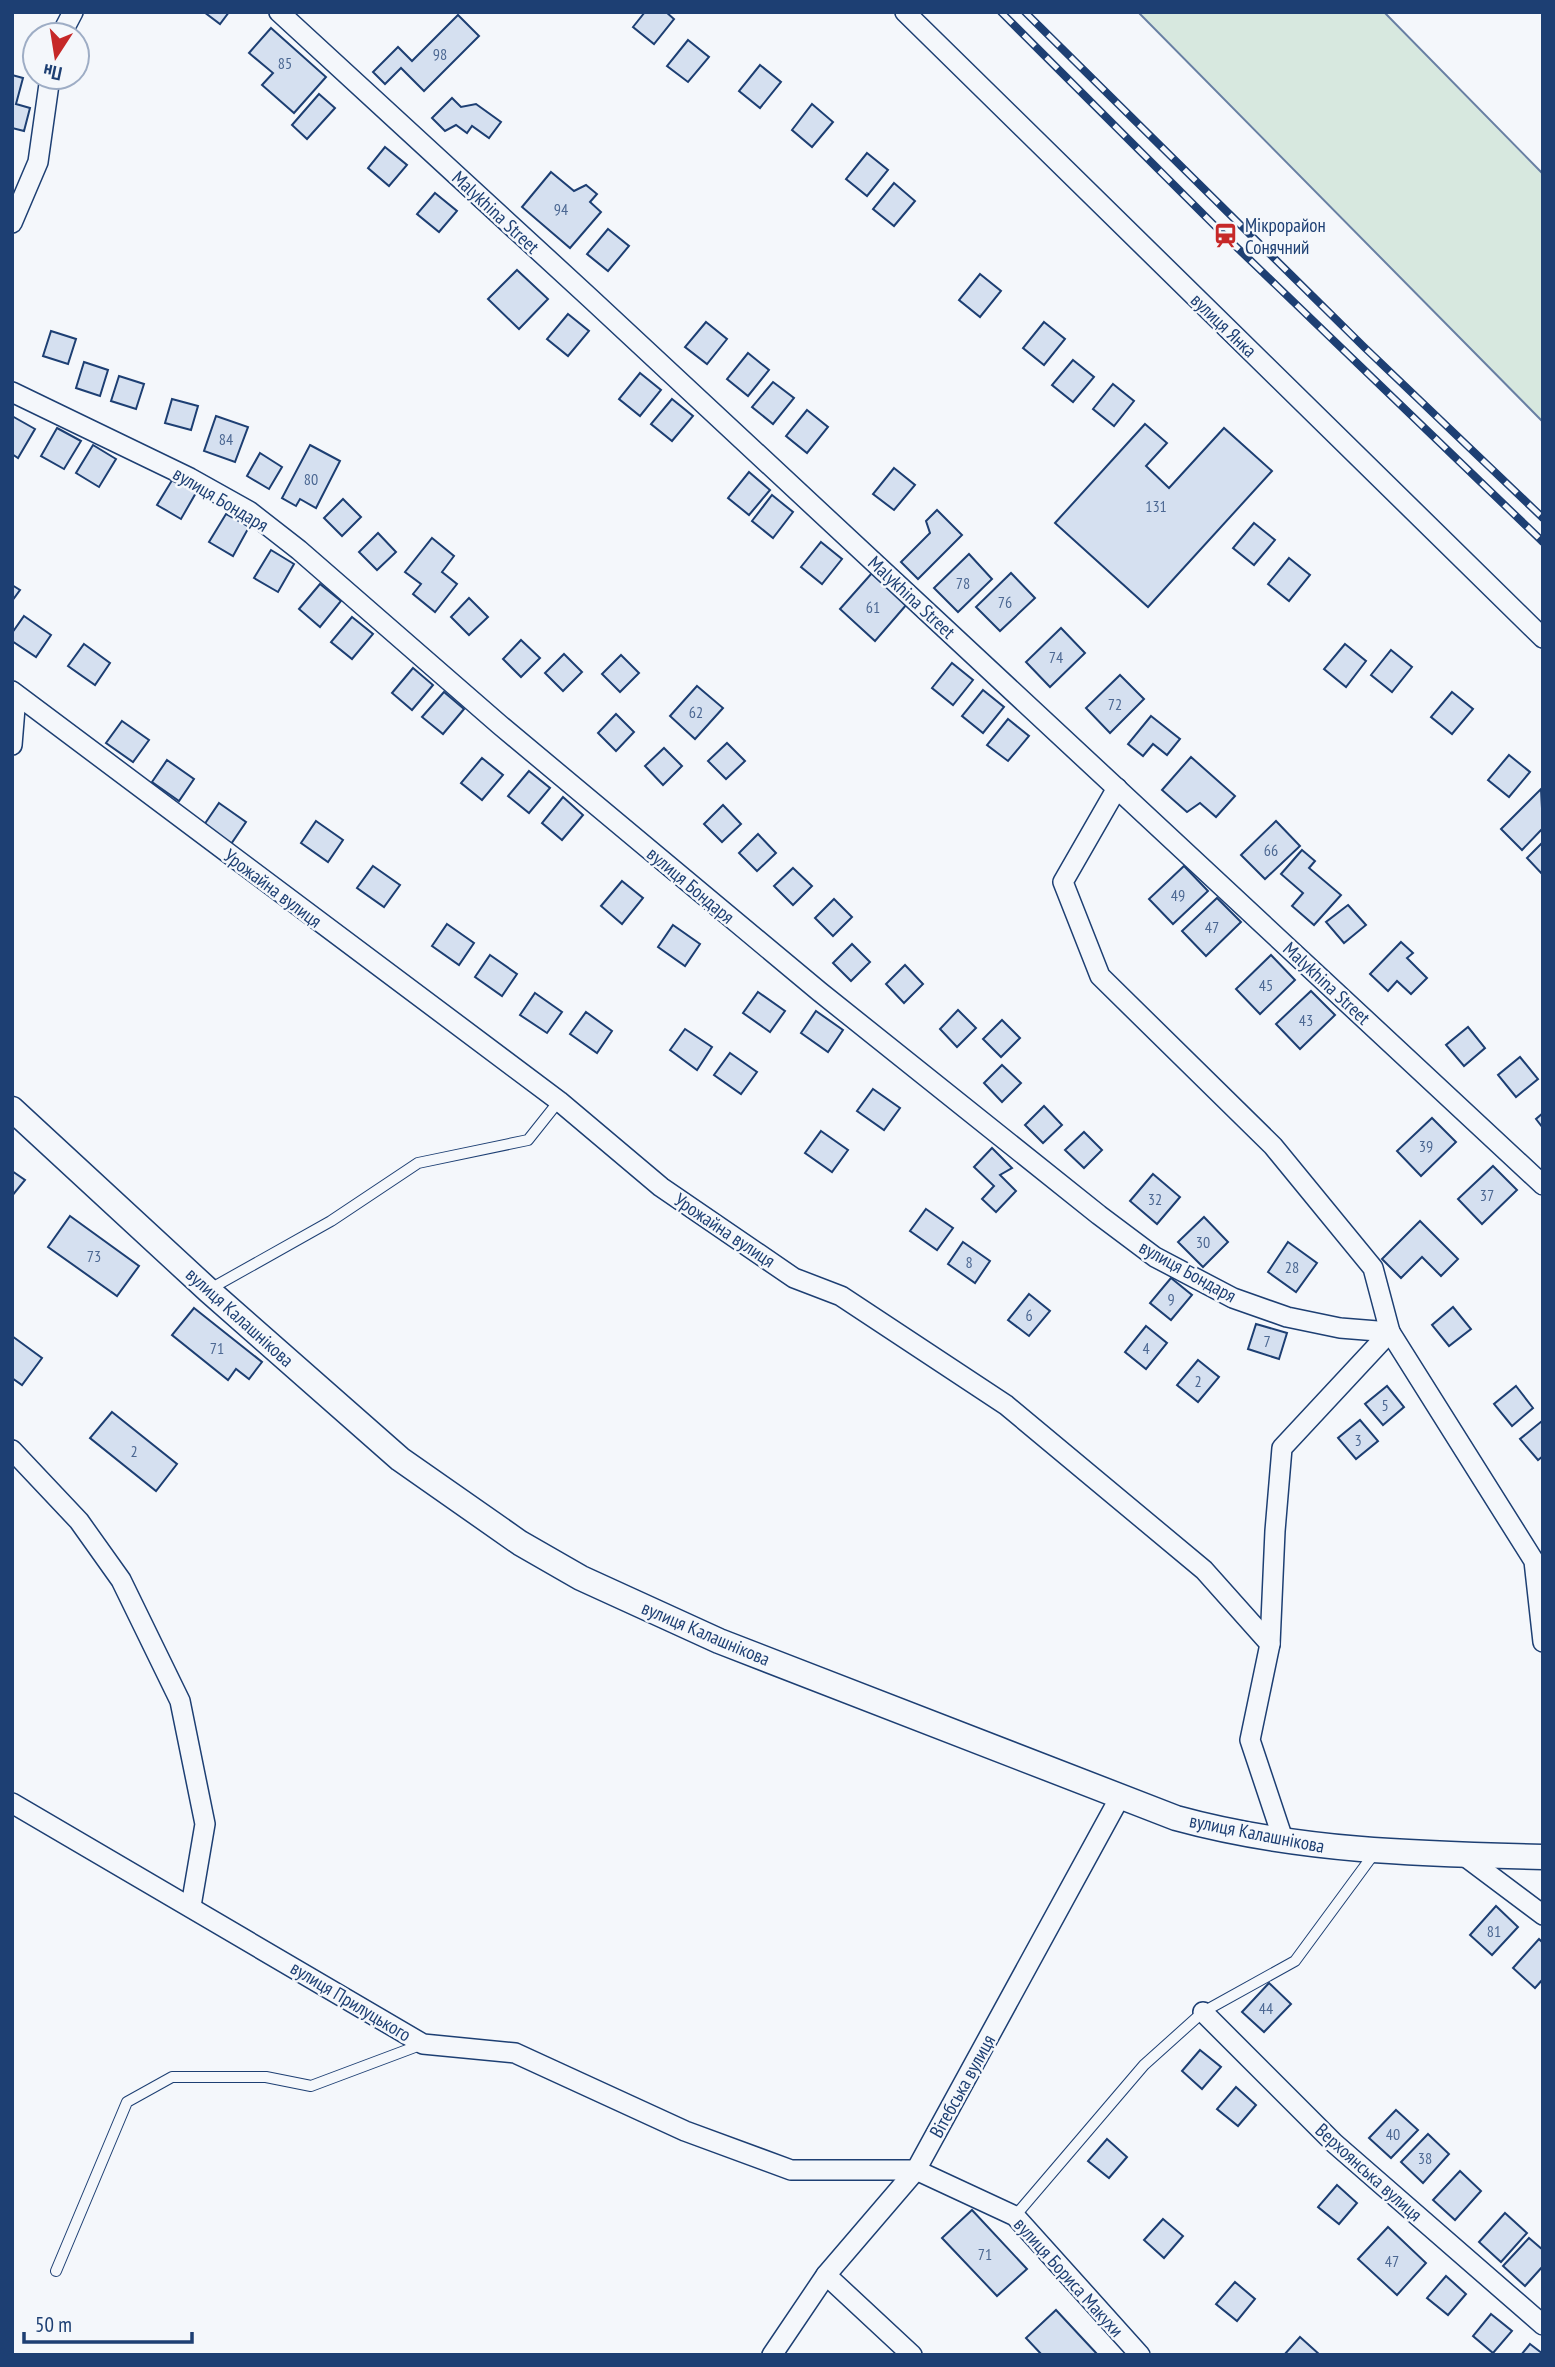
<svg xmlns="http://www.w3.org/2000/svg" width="1555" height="2367" font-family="'PT Sans Narrow',sans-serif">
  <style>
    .green { fill: #d7e8df; stroke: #687fa3; stroke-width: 2 }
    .building { fill: #d5e0f0; stroke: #1d3f73; stroke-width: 2 }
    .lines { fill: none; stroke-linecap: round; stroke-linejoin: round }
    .service-casing { stroke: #1d3f73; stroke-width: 12 }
    .minor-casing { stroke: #1d3f73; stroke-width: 22 }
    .tertiary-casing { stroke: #1d3f73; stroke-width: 27 }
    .service { stroke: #f4f7fb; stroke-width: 10 }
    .minor { stroke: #f4f7fb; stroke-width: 19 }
    .tertiary { stroke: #f4f7fb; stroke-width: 24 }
    .rail-casing { stroke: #1d3f73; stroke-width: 8 }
    .rail { stroke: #f4f7fb; stroke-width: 5; stroke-dasharray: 16; stroke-linecap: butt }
    .labels { text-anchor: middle; stroke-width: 5; stroke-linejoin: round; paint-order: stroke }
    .number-label { font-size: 16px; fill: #4b6792 }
    .street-label { font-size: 19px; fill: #1d3f73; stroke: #f4f7fb }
    .poi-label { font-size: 19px; fill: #1d3f73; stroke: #f4f7fb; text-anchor: start }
  </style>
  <rect width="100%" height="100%" fill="#f4f7fb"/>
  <polygon class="green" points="1138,12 1384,12 1543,174 1543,422"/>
  <g class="building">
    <polygon points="204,12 229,12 220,24"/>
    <polygon points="645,12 666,12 674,19 654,44 633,27"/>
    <polygon points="458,15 479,36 424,91 401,68 385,84 373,72 398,47 412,61"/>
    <polygon points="271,28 326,77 294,113 262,85 273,73 249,53"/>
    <polygon points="688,40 709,57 688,82 667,66"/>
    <polygon points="760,65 781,82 760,108 739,91"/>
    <polygon points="12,75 23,78 16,104 30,108 24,131 12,128"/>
    <polygon points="319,94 335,108 307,139 292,125"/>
    <polygon points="452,98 461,107 476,104 501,122 489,138 472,126 467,133 456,125 445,131 432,118"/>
    <polygon points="812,104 833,122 812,147 792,130"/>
    <polygon points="385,147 407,165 389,186 368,168"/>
    <polygon points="867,153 888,170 867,196 846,179"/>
    <polygon points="551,172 574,191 586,185 597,194 590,202 601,212 570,248 522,207"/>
    <polygon points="894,183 915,201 894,226 873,209"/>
    <polygon points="435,193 457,211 439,232 417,214"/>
    <polygon points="608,229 629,246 608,271 587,254"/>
    <polygon points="517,270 548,299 519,329 488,299"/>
    <polygon points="980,274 1001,291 980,317 959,300"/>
    <polygon points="568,314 589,331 568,356 547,339"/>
    <polygon points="706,322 727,339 707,364 685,347"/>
    <polygon points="1044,322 1065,339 1044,365 1023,348"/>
    <polygon points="51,331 76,339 68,364 43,356"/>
    <polygon points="748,353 769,370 748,396 727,379"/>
    <polygon points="1073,360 1094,377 1073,402 1052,385"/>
    <polygon points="84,362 108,370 100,396 76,388"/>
    <polygon points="640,373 661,390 640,416 619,399"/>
    <polygon points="119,376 144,384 136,409 111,401"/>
    <polygon points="773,382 794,398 773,424 752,407"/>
    <polygon points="1113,384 1134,401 1114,426 1093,409"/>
    <polygon points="172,399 198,406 191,430 165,423"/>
    <polygon points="672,399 693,416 672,441 651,424"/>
    <polygon points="807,410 828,427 807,453 786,436"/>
    <polygon points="12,416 35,429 18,458 12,454"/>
    <polygon points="216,416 248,427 235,462 204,451"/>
    <polygon points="1145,424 1167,443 1146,466 1169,488 1224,428 1272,471 1148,607 1055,523"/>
    <polygon points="57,428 81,441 64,469 41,456"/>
    <polygon points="93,445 116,459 99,487 76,473"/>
    <polygon points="310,445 340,461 316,508 300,499 296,506 282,498"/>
    <polygon points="260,453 282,467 269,489 247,476"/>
    <polygon points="894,468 915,485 894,510 873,494"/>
    <polygon points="749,472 770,490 749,515 728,498"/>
    <polygon points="174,477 197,491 181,519 157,505"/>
    <polygon points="772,495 793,512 773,538 752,521"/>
    <polygon points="343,499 361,517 342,536 324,518"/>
    <polygon points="937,510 962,535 918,579 901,562 930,533 926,521"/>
    <polygon points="226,514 249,527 233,556 209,542"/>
    <polygon points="1254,523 1275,540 1254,565 1233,548"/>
    <polygon points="378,533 396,552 377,570 359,552"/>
    <polygon points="432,538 454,556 442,572 457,584 435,612 413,594 421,584 405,572"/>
    <polygon points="821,542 842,559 822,584 801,567"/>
    <polygon points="271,550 294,564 278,592 254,578"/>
    <polygon points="969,554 992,579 958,612 934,588"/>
    <polygon points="1289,558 1310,575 1289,601 1268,584"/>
    <polygon points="872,573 907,604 875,641 840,609"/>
    <polygon points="1011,573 1035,598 1000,631 976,607"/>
    <polygon points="320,584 341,601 320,627 299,609"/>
    <polygon points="12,585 20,590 12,601"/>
    <polygon points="469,598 488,617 469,635 451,617"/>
    <polygon points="24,616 51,635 36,657 12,641 12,633"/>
    <polygon points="352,617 373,634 352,659 331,642"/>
    <polygon points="1061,628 1085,653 1050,687 1026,662"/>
    <polygon points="521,640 540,658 521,677 503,659"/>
    <polygon points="84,644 110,663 95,685 68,666"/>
    <polygon points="1345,644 1366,661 1346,687 1324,669"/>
    <polygon points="1391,650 1412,667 1392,692 1371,675"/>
    <polygon points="564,654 582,672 563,691 545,673"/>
    <polygon points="621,655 639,673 620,692 602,674"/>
    <polygon points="952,663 973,680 953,705 932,688"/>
    <polygon points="413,668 433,685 412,710 392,693"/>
    <polygon points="1120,675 1144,699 1110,733 1086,708"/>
    <polygon points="697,686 723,708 695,739 670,716"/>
    <polygon points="983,690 1004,707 983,733 962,716"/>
    <polygon points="444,692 464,709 443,734 422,717"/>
    <polygon points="1452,692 1473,709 1452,734 1431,717"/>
    <polygon points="616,714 634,732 616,751 598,733"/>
    <polygon points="1151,716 1180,739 1167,755 1153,744 1143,756 1128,744"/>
    <polygon points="1008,719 1029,736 1008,761 987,745"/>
    <polygon points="122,721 149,740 133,762 106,743"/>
    <polygon points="727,743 745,761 726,779 708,761"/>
    <polygon points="664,748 682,766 663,785 645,766"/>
    <polygon points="1509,755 1530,772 1509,797 1488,780"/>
    <polygon points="1191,757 1235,796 1216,817 1200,803 1187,812 1162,790"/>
    <polygon points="482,758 503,775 482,800 461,783"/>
    <polygon points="167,760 194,779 179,801 152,782"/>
    <polygon points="529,771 550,788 529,813 508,796"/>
    <polygon points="1541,789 1543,828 1522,850 1501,829"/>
    <polygon points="563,797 583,815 562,840 542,823"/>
    <polygon points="219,803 246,822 231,844 204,825"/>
    <polygon points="723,805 741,824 722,842 704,824"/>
    <polygon points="316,821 343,840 328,862 301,843"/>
    <polygon points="1276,821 1300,846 1265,879 1241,855"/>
    <polygon points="758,834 776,853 757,871 739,853"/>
    <polygon points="1543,842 1543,875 1527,858"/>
    <polygon points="1302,850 1315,861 1309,868 1341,895 1314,925 1292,906 1303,893 1281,874"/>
    <polygon points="373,866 400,885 384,907 357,888"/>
    <polygon points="1184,866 1208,891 1173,924 1149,899"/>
    <polygon points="793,868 812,886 793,905 774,886"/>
    <polygon points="622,881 643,898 622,924 601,906"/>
    <polygon points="1217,898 1241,922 1206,956 1182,931"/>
    <polygon points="834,899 852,917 833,936 815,918"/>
    <polygon points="1348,905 1366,925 1344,943 1326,922"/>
    <polygon points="447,924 474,943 459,965 432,946"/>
    <polygon points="673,925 700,944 685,966 658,947"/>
    <polygon points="1401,942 1413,953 1407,958 1427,978 1411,994 1397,981 1388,991 1370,974"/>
    <polygon points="852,944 870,962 851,981 833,963"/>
    <polygon points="490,955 517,974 502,996 475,977"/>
    <polygon points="1271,955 1295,980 1260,1014 1236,989"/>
    <polygon points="905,965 923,984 904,1003 886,984"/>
    <polygon points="1311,991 1335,1015 1300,1049 1276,1024"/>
    <polygon points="758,992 785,1011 770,1032 743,1013"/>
    <polygon points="535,993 562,1012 547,1033 520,1015"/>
    <polygon points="958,1010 976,1028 957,1047 940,1029"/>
    <polygon points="816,1011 843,1030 828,1052 801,1033"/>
    <polygon points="586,1012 612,1031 597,1053 570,1034"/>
    <polygon points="1002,1020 1020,1038 1001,1057 983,1039"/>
    <polygon points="1468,1027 1485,1048 1464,1066 1446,1045"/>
    <polygon points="685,1029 712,1047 697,1070 670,1050"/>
    <polygon points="730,1053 757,1072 741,1094 714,1075"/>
    <polygon points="1520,1057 1538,1079 1516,1097 1498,1075"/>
    <polygon points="1002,1065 1021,1083 1002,1102 984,1083"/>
    <polygon points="873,1089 900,1108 884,1130 857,1111"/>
    <polygon points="1044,1106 1062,1125 1043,1143 1025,1125"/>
    <polygon points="1543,1113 1543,1128 1536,1119"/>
    <polygon points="1432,1118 1456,1142 1421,1176 1397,1151"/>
    <polygon points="821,1131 848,1150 832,1172 805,1153"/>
    <polygon points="1084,1132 1102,1150 1084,1168 1065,1150"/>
    <polygon points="992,1148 1012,1168 1000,1175 1016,1191 996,1212 982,1199 994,1186 974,1167"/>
    <polygon points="1493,1166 1517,1190 1482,1224 1458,1199"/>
    <polygon points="12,1171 25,1180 12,1196"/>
    <polygon points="1153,1174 1180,1197 1157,1224 1130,1201"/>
    <polygon points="926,1209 953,1228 937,1250 910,1231"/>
    <polygon points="70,1216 139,1266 117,1296 48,1247"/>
    <polygon points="1204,1217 1228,1242 1203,1267 1178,1242"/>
    <polygon points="1420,1221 1458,1259 1441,1276 1422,1257 1401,1278 1382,1259"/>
    <polygon points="963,1242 990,1261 975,1283 948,1264"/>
    <polygon points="1288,1242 1317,1263 1296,1292 1268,1272"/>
    <polygon points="1171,1278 1192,1295 1171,1320 1150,1303"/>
    <polygon points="1029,1294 1050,1311 1029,1336 1008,1320"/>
    <polygon points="1453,1307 1471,1329 1449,1346 1432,1325"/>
    <polygon points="194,1308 262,1362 249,1379 236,1369 228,1380 172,1335"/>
    <polygon points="1256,1324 1287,1333 1279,1359 1248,1349"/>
    <polygon points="1146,1326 1167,1343 1146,1369 1125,1352"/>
    <polygon points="12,1336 42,1358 22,1385 12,1378"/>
    <polygon points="1198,1360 1219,1377 1198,1402 1177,1385"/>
    <polygon points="1387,1386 1404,1407 1383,1425 1365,1404"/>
    <polygon points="1516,1386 1533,1408 1512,1426 1494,1404"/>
    <polygon points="112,1412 177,1464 156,1491 90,1438"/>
    <polygon points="1360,1420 1378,1441 1356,1459 1338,1438"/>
    <polygon points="1542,1421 1543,1456 1538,1460 1520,1439"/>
    <polygon points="1496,1906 1518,1927 1492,1955 1470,1935"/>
    <polygon points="1539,1939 1543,1943 1543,1979 1535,1988 1513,1968"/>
    <polygon points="1269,1983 1291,2004 1264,2032 1242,2012"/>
    <polygon points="1200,2050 1221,2067 1202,2089 1182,2071"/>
    <polygon points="1236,2087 1256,2105 1238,2126 1217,2109"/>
    <polygon points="1396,2110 1418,2130 1391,2158 1369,2138"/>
    <polygon points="1428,2134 1449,2154 1423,2183 1401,2162"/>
    <polygon points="1107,2139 1127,2157 1109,2178 1088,2161"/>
    <polygon points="1460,2171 1481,2191 1455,2220 1433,2200"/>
    <polygon points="1337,2185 1357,2203 1339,2224 1318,2207"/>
    <polygon points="972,2210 1027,2269 997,2296 942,2238"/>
    <polygon points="1505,2213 1527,2233 1501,2262 1479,2242"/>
    <polygon points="1163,2219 1183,2236 1164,2258 1144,2240"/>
    <polygon points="1388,2227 1426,2263 1397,2295 1358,2259"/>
    <polygon points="1529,2238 1543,2250 1543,2266 1525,2286 1503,2266"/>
    <polygon points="1446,2276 1466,2294 1448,2315 1427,2298"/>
    <polygon points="1235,2282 1255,2299 1237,2321 1216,2304"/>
    <polygon points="1056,2310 1083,2339 1098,2355 1042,2355 1026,2338"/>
    <polygon points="1491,2314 1512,2331 1493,2353 1473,2336"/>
    <polygon points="1300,2337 1320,2355 1284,2355"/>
    <polygon points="1530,2344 1543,2354 1543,2355 1521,2355"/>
  </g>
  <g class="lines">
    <defs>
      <g id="service">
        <polyline points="210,1289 331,1221 418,1163 528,1140 559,1101"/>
        <polyline points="1015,2216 1144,2065 1203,2012 1295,1961 1376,1851"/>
        <polyline points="56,2271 127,2102 172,2077 266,2077 311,2086 423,2044"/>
      </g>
      <g id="minor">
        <polyline points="279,12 590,298 1543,1185"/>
        <polyline points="905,12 1543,638"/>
        <polyline points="61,35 73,12"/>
        <polyline points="12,223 38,162 50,77"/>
        <polyline points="12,392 190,478 249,511 299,550 500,725 820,992 1099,1215 1155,1257 1233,1298 1287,1317 1340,1328 1390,1332 1534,1561 1543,1642"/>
        <polyline points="12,691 559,1101 661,1187 794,1278 841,1296 1006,1405 1204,1570 1270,1644 1250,1740 1284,1842"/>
        <polyline points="12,745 16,696"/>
        <polyline points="1117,788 1063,882 1100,976 1273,1146 1373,1268 1390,1332 1282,1448 1275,1531 1270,1644"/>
        <polyline points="12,1450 79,1521 121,1580 180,1701 205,1824 191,1906"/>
        <polyline points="12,1803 423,2044 515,2053 685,2131 791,2170 916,2170 1015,2216 1140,2355"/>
        <polyline points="1463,1855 1543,1915"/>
        <polyline points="1203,2012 1334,2143 1543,2325"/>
        <polyline points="826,2275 912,2355"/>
        <polyline points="772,2355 826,2275 916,2170 1120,1797"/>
      </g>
      <path id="tertiary" d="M12,1109L208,1290L400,1459L520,1543L581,1578L719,1641L1176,1818C1296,1851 1419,1854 1543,1857"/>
    </defs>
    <use href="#service" class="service-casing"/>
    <use href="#minor" class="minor-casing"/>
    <use href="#tertiary" class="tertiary-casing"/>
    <use href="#service" class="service"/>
    <use href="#minor" class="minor"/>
    <use href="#tertiary" class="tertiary"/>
    <defs>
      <g id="rail">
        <polyline points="1001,12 1225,236 1543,542"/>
        <polyline points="1025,12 1364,347 1543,518"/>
      </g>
    </defs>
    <use href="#rail" class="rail-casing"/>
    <use href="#rail" class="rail"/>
  </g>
  <defs>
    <symbol id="station-bare" viewBox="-9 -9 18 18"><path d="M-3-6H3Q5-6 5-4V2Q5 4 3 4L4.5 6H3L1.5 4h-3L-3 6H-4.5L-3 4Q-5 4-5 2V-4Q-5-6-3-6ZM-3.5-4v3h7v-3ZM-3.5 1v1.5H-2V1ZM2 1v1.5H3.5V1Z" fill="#c62828" stroke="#f4f7fb" stroke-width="2.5" paint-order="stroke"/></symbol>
  </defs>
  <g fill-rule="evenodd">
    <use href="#station-bare" x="1208" y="218" width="35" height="35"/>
  </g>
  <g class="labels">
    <g class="number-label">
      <text x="440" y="60">98</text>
      <text x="285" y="69">85</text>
      <text x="561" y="215">94</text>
      <text x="226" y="445">84</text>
      <text x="311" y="485">80</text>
      <text x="1156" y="512">131</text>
      <text x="963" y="589">78</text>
      <text x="1005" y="608">76</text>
      <text x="873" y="613">61</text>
      <text x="1056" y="663">74</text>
      <text x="1115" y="710">72</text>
      <text x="696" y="718">62</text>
      <text x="1271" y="856">66</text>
      <text x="1178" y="901">49</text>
      <text x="1212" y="933">47</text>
      <text x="1266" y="991">45</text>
      <text x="1306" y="1026">43</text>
      <text x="1426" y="1152">39</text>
      <text x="1487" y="1201">37</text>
      <text x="1155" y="1205">32</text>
      <text x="1203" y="1248">30</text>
      <text x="94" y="1262">73</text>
      <text x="969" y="1268">8</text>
      <text x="1292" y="1273">28</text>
      <text x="1171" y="1305">9</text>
      <text x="1029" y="1321">6</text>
      <text x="1267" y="1347">7</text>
      <text x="217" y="1354">71</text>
      <text x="1146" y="1354">4</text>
      <text x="1198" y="1387">2</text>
      <text x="1385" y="1411">5</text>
      <text x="1358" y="1446">3</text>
      <text x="134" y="1457">2</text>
      <text x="1494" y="1937">81</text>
      <text x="1266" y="2014">44</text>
      <text x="1393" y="2140">40</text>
      <text x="1425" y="2164">38</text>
      <text x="985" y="2260">71</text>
      <text x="1392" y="2267">47</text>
    </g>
    <g class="street-label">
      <text transform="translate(496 212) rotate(43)" y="7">Malykhina Street</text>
      <text transform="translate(1224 325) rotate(44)" y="7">вулиця Янка</text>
      <text transform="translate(221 499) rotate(31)" y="7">вулиця Бондаря</text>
      <text transform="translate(912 597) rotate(43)" y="7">Malykhina Street</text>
      <text transform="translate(691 885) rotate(40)" y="7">вулиця Бондаря</text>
      <text transform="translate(273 888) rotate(37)" y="7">Урожайна вулиця</text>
      <text transform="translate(1327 983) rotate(43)" y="7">Malykhina Street</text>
      <text transform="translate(725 1230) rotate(34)" y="7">Урожайна вулиця</text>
      <text transform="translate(1188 1271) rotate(29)" y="7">вулиця Бондаря</text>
      <text transform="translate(240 1317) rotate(42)" y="7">вулиця Калашнікова</text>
      <text transform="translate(706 1633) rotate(23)" y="7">вулиця Калашнікова</text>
      <text transform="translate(1257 1833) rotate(11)" y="7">вулиця Калашнікова</text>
      <text transform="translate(351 2001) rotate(31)" y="7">вулиця Прилуцького</text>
      <text transform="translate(962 2086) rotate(-61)" y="7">Вітебська вулиця</text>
      <text transform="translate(1369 2172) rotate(42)" y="7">Верхоянська вулиця</text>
      <text transform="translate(1069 2277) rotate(48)" y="7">вулиця Бориса Макухи</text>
    </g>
    <g class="poi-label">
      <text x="1245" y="232">Мікрорайон<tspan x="1245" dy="22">Сонячний</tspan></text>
    </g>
  </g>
  <rect width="1555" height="2367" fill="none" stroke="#1d3f73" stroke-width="28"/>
  <g transform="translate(56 56) rotate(192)"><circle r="33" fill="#f4f7fb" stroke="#9eadc5" stroke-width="2"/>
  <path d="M0-5L12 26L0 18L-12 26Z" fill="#c62828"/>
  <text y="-10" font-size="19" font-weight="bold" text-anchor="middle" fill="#1d3f73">Пн</text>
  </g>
  <path d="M24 2332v10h168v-10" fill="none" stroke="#1d3f73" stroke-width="3.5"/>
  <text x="35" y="2332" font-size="21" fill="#1d3f73" stroke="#f4f7fb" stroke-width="5" paint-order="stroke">50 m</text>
</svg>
